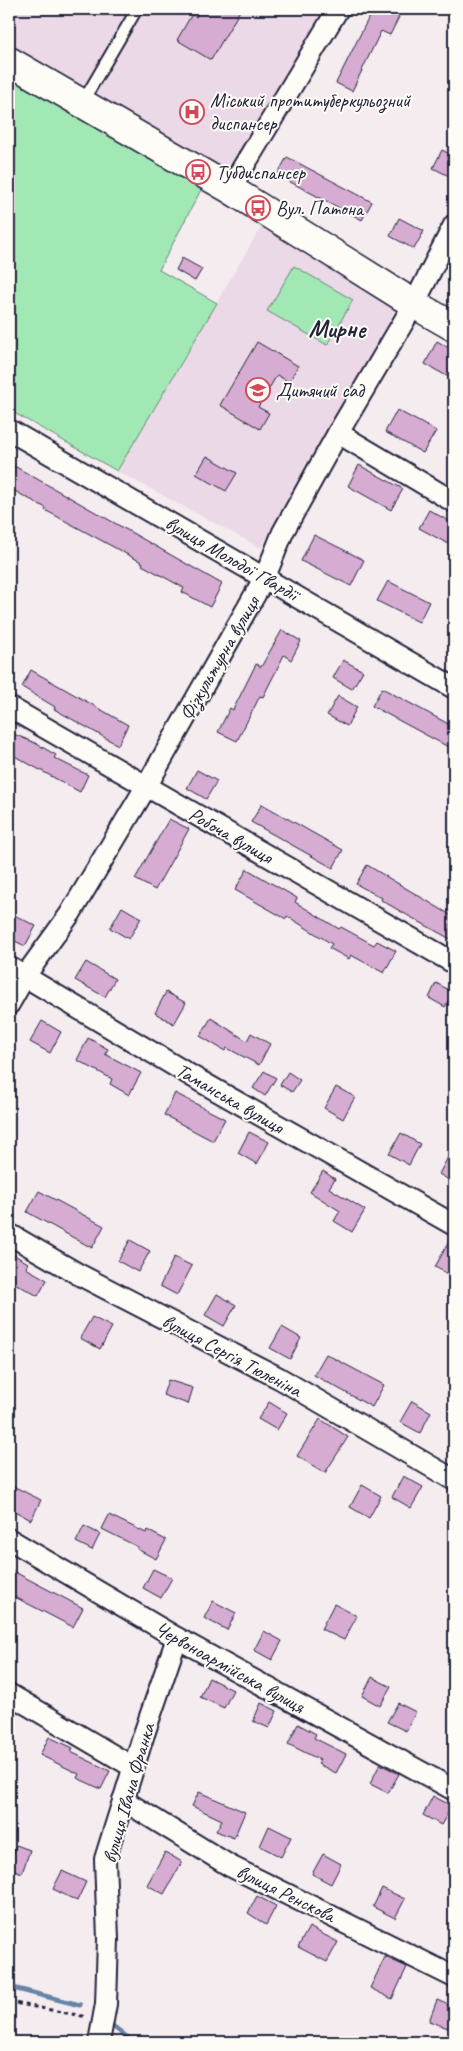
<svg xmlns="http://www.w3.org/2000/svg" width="463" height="2051" font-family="Caveat,sans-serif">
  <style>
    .built { fill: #ecd9e7 }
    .green { fill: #a2e8b5; stroke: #628578 }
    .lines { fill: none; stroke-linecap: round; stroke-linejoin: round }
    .stream { stroke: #6585a8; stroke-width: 5 }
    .building { fill: #d6acd2; stroke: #22223b }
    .lane-casing { stroke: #22223b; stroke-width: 14 }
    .street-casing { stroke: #22223b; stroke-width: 24 }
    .secondary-casing { stroke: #22223b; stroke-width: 31 }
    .path { stroke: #22223b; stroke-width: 3; stroke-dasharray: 4 4; stroke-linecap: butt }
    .lane { stroke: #fdfcf7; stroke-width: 10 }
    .street { stroke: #fdfcf7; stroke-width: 20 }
    .secondary { stroke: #fdfcf7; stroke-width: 28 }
    .labels { text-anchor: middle; stroke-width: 4; stroke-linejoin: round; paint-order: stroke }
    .poi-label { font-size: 20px; fill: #22223b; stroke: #fdfcf7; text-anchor: start }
    .street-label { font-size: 20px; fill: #22223b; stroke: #fdfcf7 }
    .district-label { font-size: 25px; font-weight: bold; fill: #22223b; stroke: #fdfcf7 }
  </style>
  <rect width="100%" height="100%" fill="#f5ecf0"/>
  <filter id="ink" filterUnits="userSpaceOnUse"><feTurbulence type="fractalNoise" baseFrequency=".02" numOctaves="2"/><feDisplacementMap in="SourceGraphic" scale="10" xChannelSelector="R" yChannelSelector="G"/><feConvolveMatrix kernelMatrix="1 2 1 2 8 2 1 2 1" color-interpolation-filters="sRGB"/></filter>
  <g filter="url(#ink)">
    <g class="built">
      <polygon points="9,9 328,9 227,175 9,49"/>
      <polygon points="261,227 397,308 261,548 117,471"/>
    </g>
    <g class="green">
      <polygon points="9,69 204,184 159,270 217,303 117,471 9,410"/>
      <polygon points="294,266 353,300 327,345 267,311"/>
    </g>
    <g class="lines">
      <g class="stream">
        <polyline points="9,1987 80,2005"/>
        <polyline points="114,2027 133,2042"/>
      </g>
    </g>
    <g class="building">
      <polygon points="201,9 241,9 211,60 177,40 192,14 196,17"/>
      <polygon points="373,9 384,9 399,17 390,35 381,31 352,91 336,83"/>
      <polygon points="442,150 454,156 454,165 449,176 433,168"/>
      <polygon points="287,157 372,202 362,220 277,175"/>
      <polygon points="399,218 424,231 414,249 390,236"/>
      <polygon points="182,258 202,269 195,281 176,270"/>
      <polygon points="437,341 454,351 454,380 425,364"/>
      <polygon points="257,342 298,366 289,382 277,375 258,407 269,413 260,429 220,405"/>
      <polygon points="397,410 436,431 423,453 385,432"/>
      <polygon points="207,456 237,473 226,491 196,474"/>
      <polygon points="9,463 222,584 210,607 182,592 184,588 142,565 143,563 45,510 46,508 9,488"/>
      <polygon points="359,465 403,489 391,510 348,486"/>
      <polygon points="429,510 454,524 454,547 419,528"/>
      <polygon points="314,535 364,560 351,586 301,561"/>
      <polygon points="388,581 429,602 419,622 377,601"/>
      <polygon points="282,630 301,641 291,660 284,655 263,697 260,696 237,741 218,732 230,708 233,710 256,664 261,667"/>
      <polygon points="343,660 363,671 352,689 333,678"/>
      <polygon points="31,670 128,725 118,745 54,709 55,707 22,687"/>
      <polygon points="382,688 454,727 454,750 372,706"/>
      <polygon points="338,696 357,707 347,726 327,715"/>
      <polygon points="9,732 35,743 56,755 54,758 88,775 80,792 9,753"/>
      <polygon points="197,770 217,781 206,799 187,788"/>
      <polygon points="262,804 343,850 333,868 251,822"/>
      <polygon points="169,819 189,829 155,890 135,879"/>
      <polygon points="367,865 454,917 454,941 407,915 381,900 382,898 356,884"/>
      <polygon points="247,869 297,898 295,902 339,929 341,927 374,945 377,941 396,951 384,973 351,955 349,959 329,948 332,944 287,916 286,919 235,890"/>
      <polygon points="122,907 141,918 129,939 110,928"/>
      <polygon points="12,914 36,926 25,946 9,938 9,921"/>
      <polygon points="86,962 115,979 105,997 75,980"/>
      <polygon points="436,983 453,992 445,1007 429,998"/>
      <polygon points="166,992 186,1003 174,1024 155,1013"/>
      <polygon points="211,1018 247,1041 251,1033 270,1044 259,1065 227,1048 225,1051 200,1036"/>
      <polygon points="42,1021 61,1032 50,1053 30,1042"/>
      <polygon points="88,1038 108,1049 105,1054 141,1073 129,1095 110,1084 112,1079 77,1060"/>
      <polygon points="264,1071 276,1078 265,1096 253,1088"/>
      <polygon points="288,1072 300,1080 292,1092 280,1085"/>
      <polygon points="336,1087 355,1097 343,1119 324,1108"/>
      <polygon points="175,1093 225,1119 213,1141 164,1115"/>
      <polygon points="249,1132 269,1142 257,1164 238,1153"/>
      <polygon points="401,1133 420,1144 409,1165 389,1154"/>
      <polygon points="454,1146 454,1183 439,1174"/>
      <polygon points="323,1171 335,1179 329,1188 365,1210 352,1232 334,1221 340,1211 310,1192"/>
      <polygon points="39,1191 104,1226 92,1248 27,1212"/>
      <polygon points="452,1236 454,1237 454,1277 435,1267"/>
      <polygon points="130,1240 150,1251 138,1272 118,1261"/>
      <polygon points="9,1252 28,1263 26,1268 47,1280 38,1296 9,1280"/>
      <polygon points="174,1257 192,1266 177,1295 160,1286"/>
      <polygon points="217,1294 236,1305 224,1326 205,1315"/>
      <polygon points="92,1317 112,1327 100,1349 80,1338"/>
      <polygon points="282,1327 301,1338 290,1359 270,1348"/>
      <polygon points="326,1354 384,1385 372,1407 314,1375"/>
      <polygon points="168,1380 193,1388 188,1404 163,1395"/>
      <polygon points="412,1401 431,1412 420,1433 400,1422"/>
      <polygon points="269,1402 287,1413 277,1430 258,1419"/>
      <polygon points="320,1419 348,1437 325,1473 297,1456"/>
      <polygon points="403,1476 423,1487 411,1508 392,1497"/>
      <polygon points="9,1484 41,1500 31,1520 9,1508"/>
      <polygon points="362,1485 381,1496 369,1518 350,1507"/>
      <polygon points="109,1515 146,1533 147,1530 166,1540 156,1559 137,1549 138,1547 102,1529"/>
      <polygon points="84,1526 100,1534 92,1550 76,1542"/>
      <polygon points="9,1569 83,1608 73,1627 9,1594"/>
      <polygon points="153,1569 172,1578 161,1598 143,1588"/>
      <polygon points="213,1601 236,1613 227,1630 204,1618"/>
      <polygon points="334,1604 357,1616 344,1640 321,1629"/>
      <polygon points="264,1631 282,1641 272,1660 254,1650"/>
      <polygon points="372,1677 391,1687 380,1706 362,1696"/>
      <polygon points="209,1678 233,1690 224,1708 200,1697"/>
      <polygon points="261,1703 277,1711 269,1728 253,1721"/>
      <polygon points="398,1703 416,1712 406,1731 387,1722"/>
      <polygon points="298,1724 316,1734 314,1738 346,1754 336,1773 318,1764 320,1760 288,1744"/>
      <polygon points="49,1737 73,1748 71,1752 110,1771 101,1789 77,1778 79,1774 40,1755"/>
      <polygon points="380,1764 399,1774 388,1793 370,1784"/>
      <polygon points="199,1792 245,1812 234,1838 216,1831 222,1820 192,1806"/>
      <polygon points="433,1796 452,1806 441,1825 423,1815"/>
      <polygon points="269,1826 291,1837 281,1857 260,1846"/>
      <polygon points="16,1845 30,1850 22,1873 9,1868"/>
      <polygon points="165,1852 182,1862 164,1894 147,1885"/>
      <polygon points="323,1854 341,1864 331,1884 312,1874"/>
      <polygon points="62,1871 86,1882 77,1901 53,1889"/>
      <polygon points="382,1888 405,1899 395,1918 373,1907"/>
      <polygon points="257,1896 276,1906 266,1925 248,1913"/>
      <polygon points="309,1927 338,1942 327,1962 298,1947"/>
      <polygon points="385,1957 407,1967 392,1999 370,1988"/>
      <polygon points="437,2000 454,2007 454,2013 448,2028 429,2021"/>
    </g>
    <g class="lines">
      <defs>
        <polyline id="lane" points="82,103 137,9"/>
        <g id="street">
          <polyline points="230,189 338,9"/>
          <polyline points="9,430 454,688"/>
          <polyline points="338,433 454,502"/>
          <polyline points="9,707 454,963"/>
          <polyline points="9,967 200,1081 454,1225"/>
          <polyline points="9,1004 25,976 70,914 146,787 265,577 283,532 338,433 414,304 454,225"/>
          <polyline points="9,1234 78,1274 279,1378 454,1480"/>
          <polyline points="9,1539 177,1638 454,1790"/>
          <polyline points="9,1694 133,1767"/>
          <polyline points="123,1800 230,1866 454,1977"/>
          <polyline points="99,2042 106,2004 108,1939 105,1859 144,1734 177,1638"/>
        </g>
        <polyline id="secondary" points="9,61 230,189 414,304 454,327"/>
      </defs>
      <use href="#lane" class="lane-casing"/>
      <use href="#street" class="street-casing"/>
      <use href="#secondary" class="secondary-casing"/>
      <polyline class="path" points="9,2002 87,2017"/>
      <use href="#lane" class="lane"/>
      <use href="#street" class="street"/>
      <use href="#secondary" class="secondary"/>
    </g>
  </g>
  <defs>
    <symbol id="hospital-ring" viewBox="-11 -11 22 22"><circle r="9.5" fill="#fdfcf7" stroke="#d1495b" stroke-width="1.5"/><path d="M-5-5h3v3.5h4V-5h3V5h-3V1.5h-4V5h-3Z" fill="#d1495b"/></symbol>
    <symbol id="bus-ring" viewBox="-11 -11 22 22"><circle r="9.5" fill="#fdfcf7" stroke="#d1495b" stroke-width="1.5"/><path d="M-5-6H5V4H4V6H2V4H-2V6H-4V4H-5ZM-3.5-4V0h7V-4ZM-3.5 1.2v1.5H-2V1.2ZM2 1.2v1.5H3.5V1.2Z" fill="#d1495b"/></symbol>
    <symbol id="school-ring" viewBox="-11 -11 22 22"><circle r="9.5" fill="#fdfcf7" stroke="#d1495b" stroke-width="1.5"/><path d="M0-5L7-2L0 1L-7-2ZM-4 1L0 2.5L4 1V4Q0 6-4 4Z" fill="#d1495b"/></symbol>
  </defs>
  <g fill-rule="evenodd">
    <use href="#hospital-ring" x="178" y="98" width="28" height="28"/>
    <use href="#bus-ring" x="184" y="158" width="28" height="28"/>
    <use href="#bus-ring" x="244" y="194" width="28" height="28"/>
    <use href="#school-ring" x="244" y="376" width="28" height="28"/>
  </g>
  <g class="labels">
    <g class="poi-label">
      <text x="210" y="107">Міський протитуберкульозний<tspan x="210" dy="23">диспансер</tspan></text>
      <text x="216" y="179">Тубдиспансер</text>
      <text x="276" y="215">Вул. Патона</text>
      <text x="276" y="397">Дитячий сад</text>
    </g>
    <g class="street-label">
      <text transform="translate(232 558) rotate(30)" y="7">вулиця Молодої Гвардії</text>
      <text transform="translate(219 658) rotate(-60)" y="7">Фізкультурна вулиця</text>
      <text transform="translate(231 835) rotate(30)" y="7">Робоча вулиця</text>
      <text transform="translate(230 1098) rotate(30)" y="7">Таманська вулиця</text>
      <text transform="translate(232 1355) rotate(28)" y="7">вулиця Сергія Тюленіна</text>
      <text transform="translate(230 1667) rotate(29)" y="7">Червоноармійська вулиця</text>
      <text transform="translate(128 1793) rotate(-74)" y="7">вулиця Івана Франка</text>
      <text transform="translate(286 1893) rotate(26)" y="7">вулиця Ренскова</text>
    </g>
    <g class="district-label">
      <text x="337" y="337">Мирне</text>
    </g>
  </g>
  <rect width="463" height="2051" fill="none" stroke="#fdfcf7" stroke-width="30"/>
  <rect x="15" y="15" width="433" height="2021" fill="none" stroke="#22223b" stroke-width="2" filter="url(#ink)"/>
</svg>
